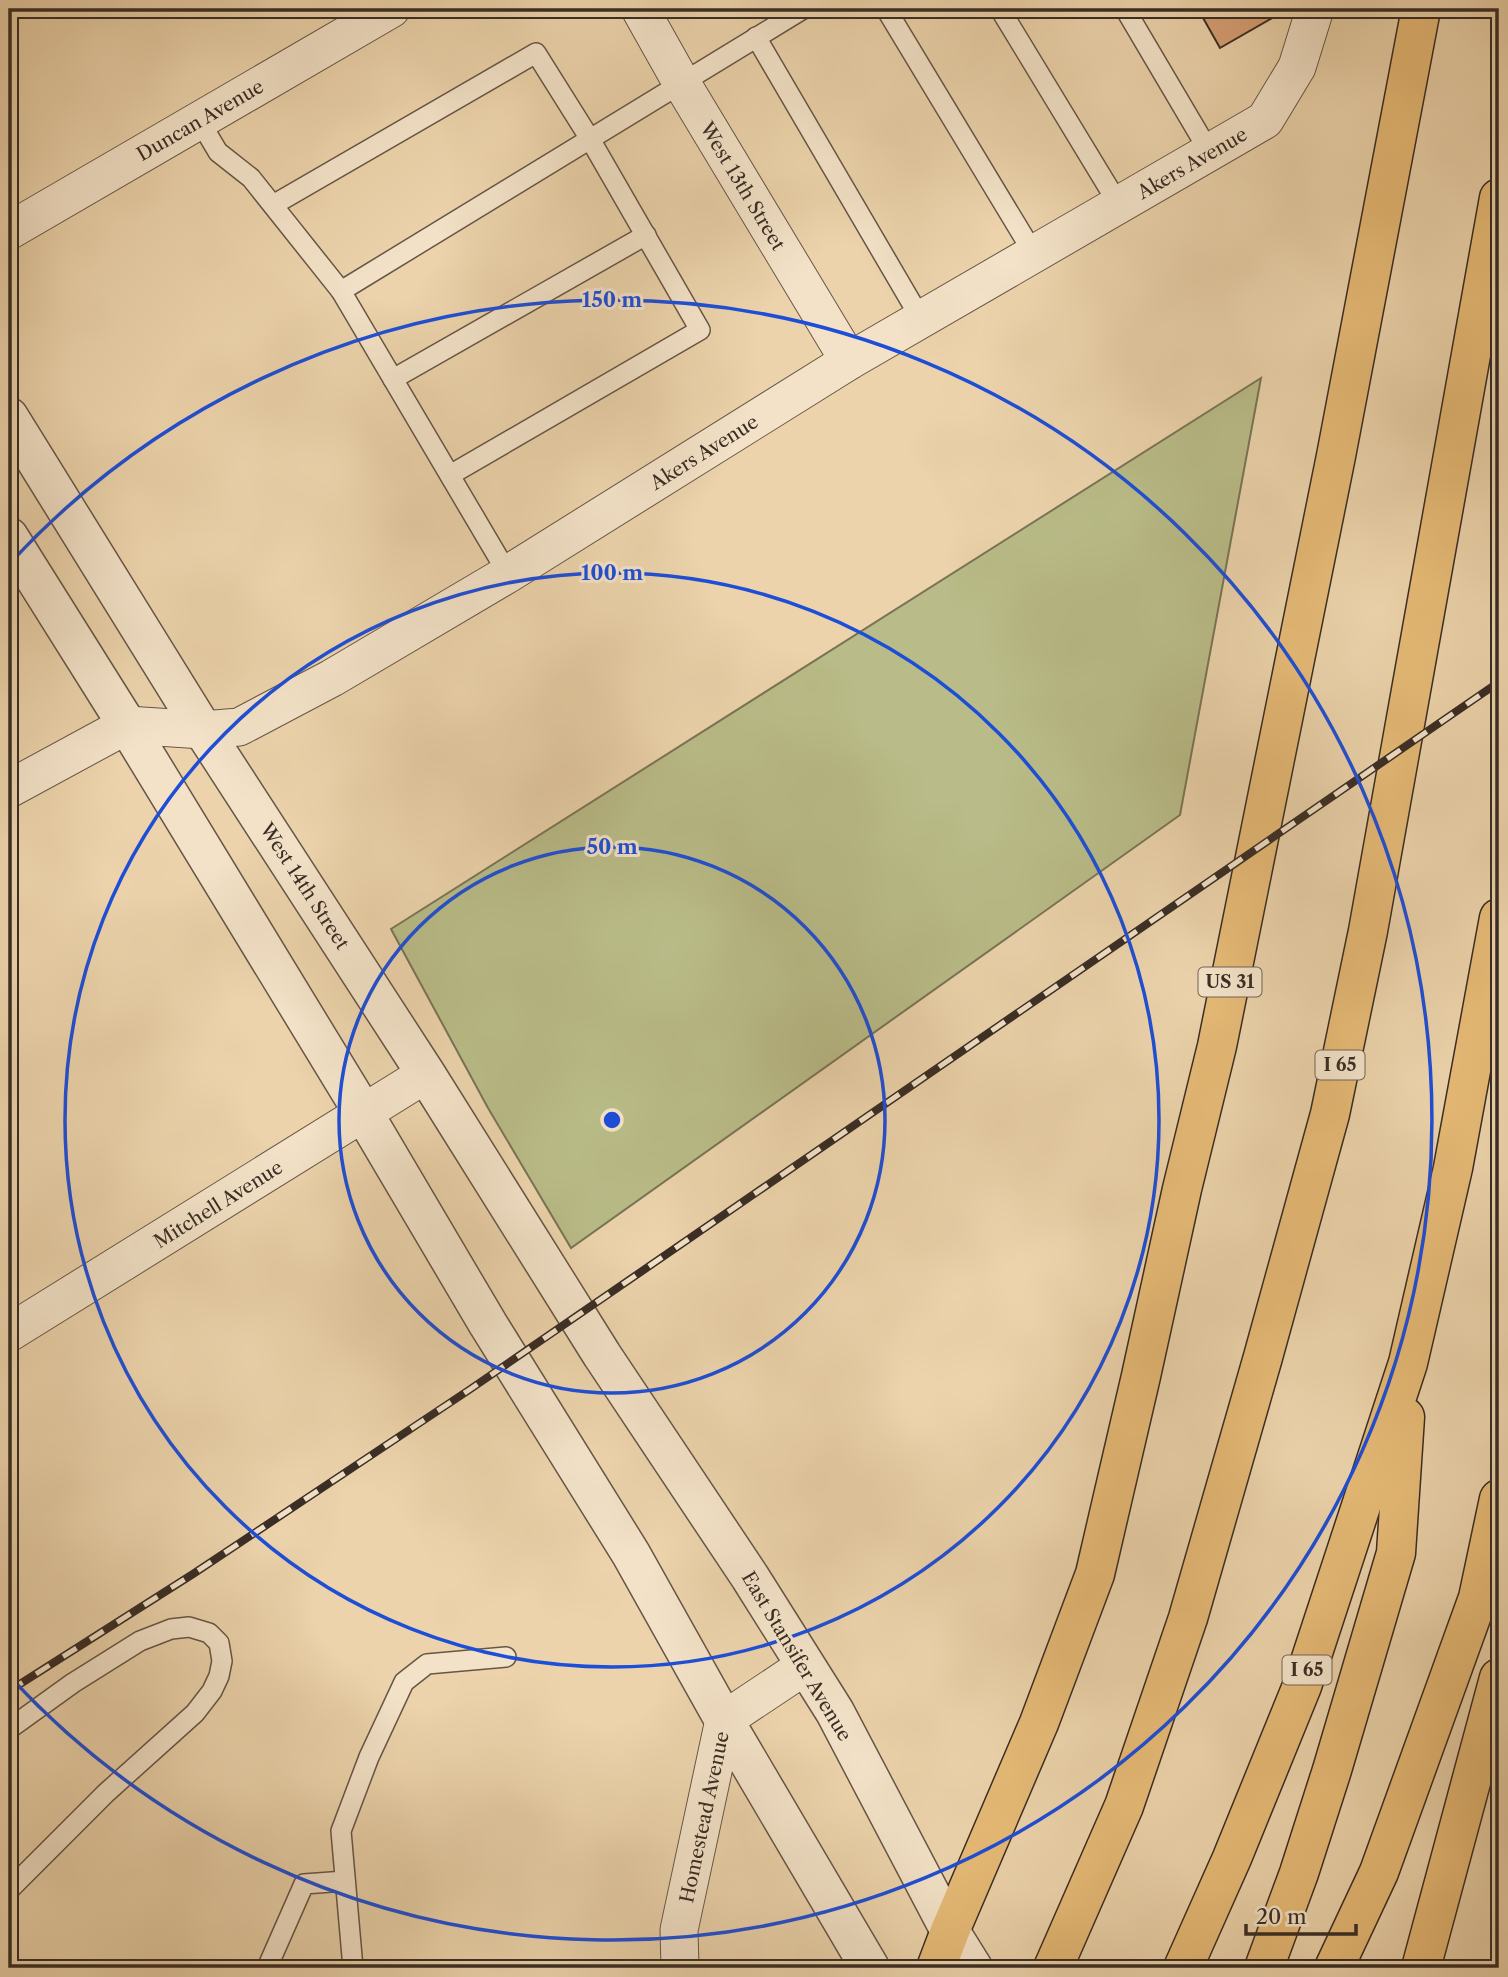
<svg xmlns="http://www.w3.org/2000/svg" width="1508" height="1977" font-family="'Libre Caslon Text',serif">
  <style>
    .green { fill: #b9bc88; stroke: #797456; stroke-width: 2 }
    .building { fill: #d69f75; stroke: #392d25; stroke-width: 2 }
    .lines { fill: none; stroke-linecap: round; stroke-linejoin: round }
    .service-casing { stroke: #665646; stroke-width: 22 }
    .minor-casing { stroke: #665646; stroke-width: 39 }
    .tertiary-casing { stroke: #665646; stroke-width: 41 }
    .primary-casing { stroke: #392d25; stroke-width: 41 }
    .motorway-casing { stroke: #392d25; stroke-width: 41 }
    .service { stroke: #f3e2c8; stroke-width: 19 }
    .minor { stroke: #f3e2c8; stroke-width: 37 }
    .tertiary { stroke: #f3e2c8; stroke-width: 38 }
    .primary { stroke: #e6ba76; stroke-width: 38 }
    .motorway { stroke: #e6ba76; stroke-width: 38 }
    .rail-casing { stroke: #392d25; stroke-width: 8 }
    .rail { stroke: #f3e2c8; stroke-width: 5; stroke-dasharray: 16; stroke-linecap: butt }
    .ring { fill: none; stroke: #1d4ed8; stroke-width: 3.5 }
    .labels { text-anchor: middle; stroke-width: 6; stroke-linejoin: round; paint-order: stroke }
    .shield { fill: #f3e2c8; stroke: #716356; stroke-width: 2 }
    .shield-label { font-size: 18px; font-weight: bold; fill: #392d25 }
    .street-label { font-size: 19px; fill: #392d25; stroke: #f3e2c8 }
    .centre { fill: #1d4ed8; stroke: #f3e2c8; stroke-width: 3.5 }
    .ring-label { font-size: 21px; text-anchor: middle; font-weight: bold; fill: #1d4ed8; stroke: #f3e2c8; stroke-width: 6; stroke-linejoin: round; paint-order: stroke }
  </style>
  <rect width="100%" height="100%" fill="#ecd3ab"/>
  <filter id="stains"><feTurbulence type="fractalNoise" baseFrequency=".00286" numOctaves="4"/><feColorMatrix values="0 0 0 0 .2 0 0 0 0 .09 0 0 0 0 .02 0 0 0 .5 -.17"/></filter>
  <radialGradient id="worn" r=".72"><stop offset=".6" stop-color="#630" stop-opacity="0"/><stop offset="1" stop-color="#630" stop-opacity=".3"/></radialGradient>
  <polygon class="green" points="1261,378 1180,815 571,1248 488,1108 391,929"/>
  <polygon class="building" points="1198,9 1288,9 1220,48"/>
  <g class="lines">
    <defs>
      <g id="service">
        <polyline points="886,9 1034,254"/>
        <polyline points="1000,9 1119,205"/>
        <polyline points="1125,9 1210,153"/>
        <polyline points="756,37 921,319"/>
        <polyline points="199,120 218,152 251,178 341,291 508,574"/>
        <polyline points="273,205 536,53 590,139 700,330 450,475"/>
        <polyline points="341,291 803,9"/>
        <polyline points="393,379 646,235"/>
        <polyline points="9,1729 73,1683 140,1641 171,1629 189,1627 209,1633 219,1643 222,1661 219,1676 212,1691 195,1713 106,1793 9,1890"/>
        <polyline points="267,1968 304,1884 345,1881"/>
        <polyline points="353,1968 341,1831 369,1757 404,1682 427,1664 506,1657"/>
      </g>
      <g id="minor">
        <polyline points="640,9 681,82 849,361"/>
        <polyline points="9,231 391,9"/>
        <polyline points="9,789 127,725 203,730 239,727 332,678 508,574 849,361 1265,120 1297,67 1315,9"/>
        <polyline points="9,1333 426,1074"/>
        <polyline points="680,1968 679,1930 724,1720 805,1666"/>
      </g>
      <g id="tertiary">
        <polyline points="9,417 203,730 426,1074 602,1355 750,1577 835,1712 950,1931 973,1968"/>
        <polyline points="9,537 127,725 364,1114 488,1324 631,1554 724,1720 870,1968"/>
      </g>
      <g id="primary">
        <polyline points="936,1968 950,1931 1039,1723 1095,1574 1141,1376 1182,1189 1217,1046 1336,456 1421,9"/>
        <polyline points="1334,1968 1379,1872 1478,1598 1499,1499"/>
        <polyline points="1421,1968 1499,1678"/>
      </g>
      <g id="motorway">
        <polyline points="1053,1968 1124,1806 1188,1618 1263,1357 1330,1114 1368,931 1499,198"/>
        <polyline points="1183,1968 1232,1858 1302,1686 1408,1363 1453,1168 1499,918"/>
        <polyline points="1264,1968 1299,1873 1332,1770 1396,1553 1405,1417"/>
      </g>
    </defs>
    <use href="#service" class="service-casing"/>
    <use href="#minor" class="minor-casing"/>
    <use href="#tertiary" class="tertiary-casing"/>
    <use href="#primary" class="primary-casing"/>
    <use href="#motorway" class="motorway-casing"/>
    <use href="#service" class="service"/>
    <use href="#minor" class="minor"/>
    <use href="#tertiary" class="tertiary"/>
    <use href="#primary" class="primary"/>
    <use href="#motorway" class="motorway"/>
    <defs>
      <polyline id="rail" points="9,1691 193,1574 469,1390 1499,682"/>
    </defs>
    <use href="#rail" class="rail-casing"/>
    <use href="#rail" class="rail"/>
  </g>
  <g class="ring">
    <circle cx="612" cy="1120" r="273"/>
    <circle cx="612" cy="1120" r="547"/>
    <path d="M12 561A820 820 0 1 1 12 1679"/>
  </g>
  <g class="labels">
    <g class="shield">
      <rect x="1198.5" y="967.5" width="63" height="29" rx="5"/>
      <rect x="1315.5" y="1050.5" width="49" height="29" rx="5"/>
      <rect x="1282.5" y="1655.5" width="49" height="29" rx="5"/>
    </g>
    <g class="shield-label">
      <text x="1230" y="988">US 31</text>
      <text x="1340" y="1071">I 65</text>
      <text x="1307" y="1676">I 65</text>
    </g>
    <g class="street-label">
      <text transform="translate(200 120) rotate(-30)" y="7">Duncan Avenue</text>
      <text transform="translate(1192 163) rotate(-30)" y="7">Akers Avenue</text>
      <text transform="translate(743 186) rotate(59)" y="7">West 13th Street</text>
      <text transform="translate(704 452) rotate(-32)" y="7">Akers Avenue</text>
      <text transform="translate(305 886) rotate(57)" y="7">West 14th Street</text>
      <text transform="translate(218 1204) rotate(-32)" y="7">Mitchell Avenue</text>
      <text transform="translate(797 1656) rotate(59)" y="7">East Stansifer Avenue</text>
      <text transform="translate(704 1817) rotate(-78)" y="7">Homestead Avenue</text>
    </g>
  </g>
  <circle cx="612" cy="1120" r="10" class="centre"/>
  <g class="ring-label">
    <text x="612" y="307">150 m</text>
    <text x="612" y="580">100 m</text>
    <text x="612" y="854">50 m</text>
  </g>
  <rect width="1508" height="1977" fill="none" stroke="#ecd3ab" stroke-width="35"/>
  <rect x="10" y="10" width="1487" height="1956" fill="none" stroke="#392d25" stroke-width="3.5"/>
  <rect x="18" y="18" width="1473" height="1942" fill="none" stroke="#392d25" stroke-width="2"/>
  <path d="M1246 1924v10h110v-10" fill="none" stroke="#392d25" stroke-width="3.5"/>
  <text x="1256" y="1924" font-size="21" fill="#392d25" stroke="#f3e2c8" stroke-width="5" paint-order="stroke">20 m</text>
  <rect width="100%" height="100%" filter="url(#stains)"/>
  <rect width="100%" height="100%" fill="url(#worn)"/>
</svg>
